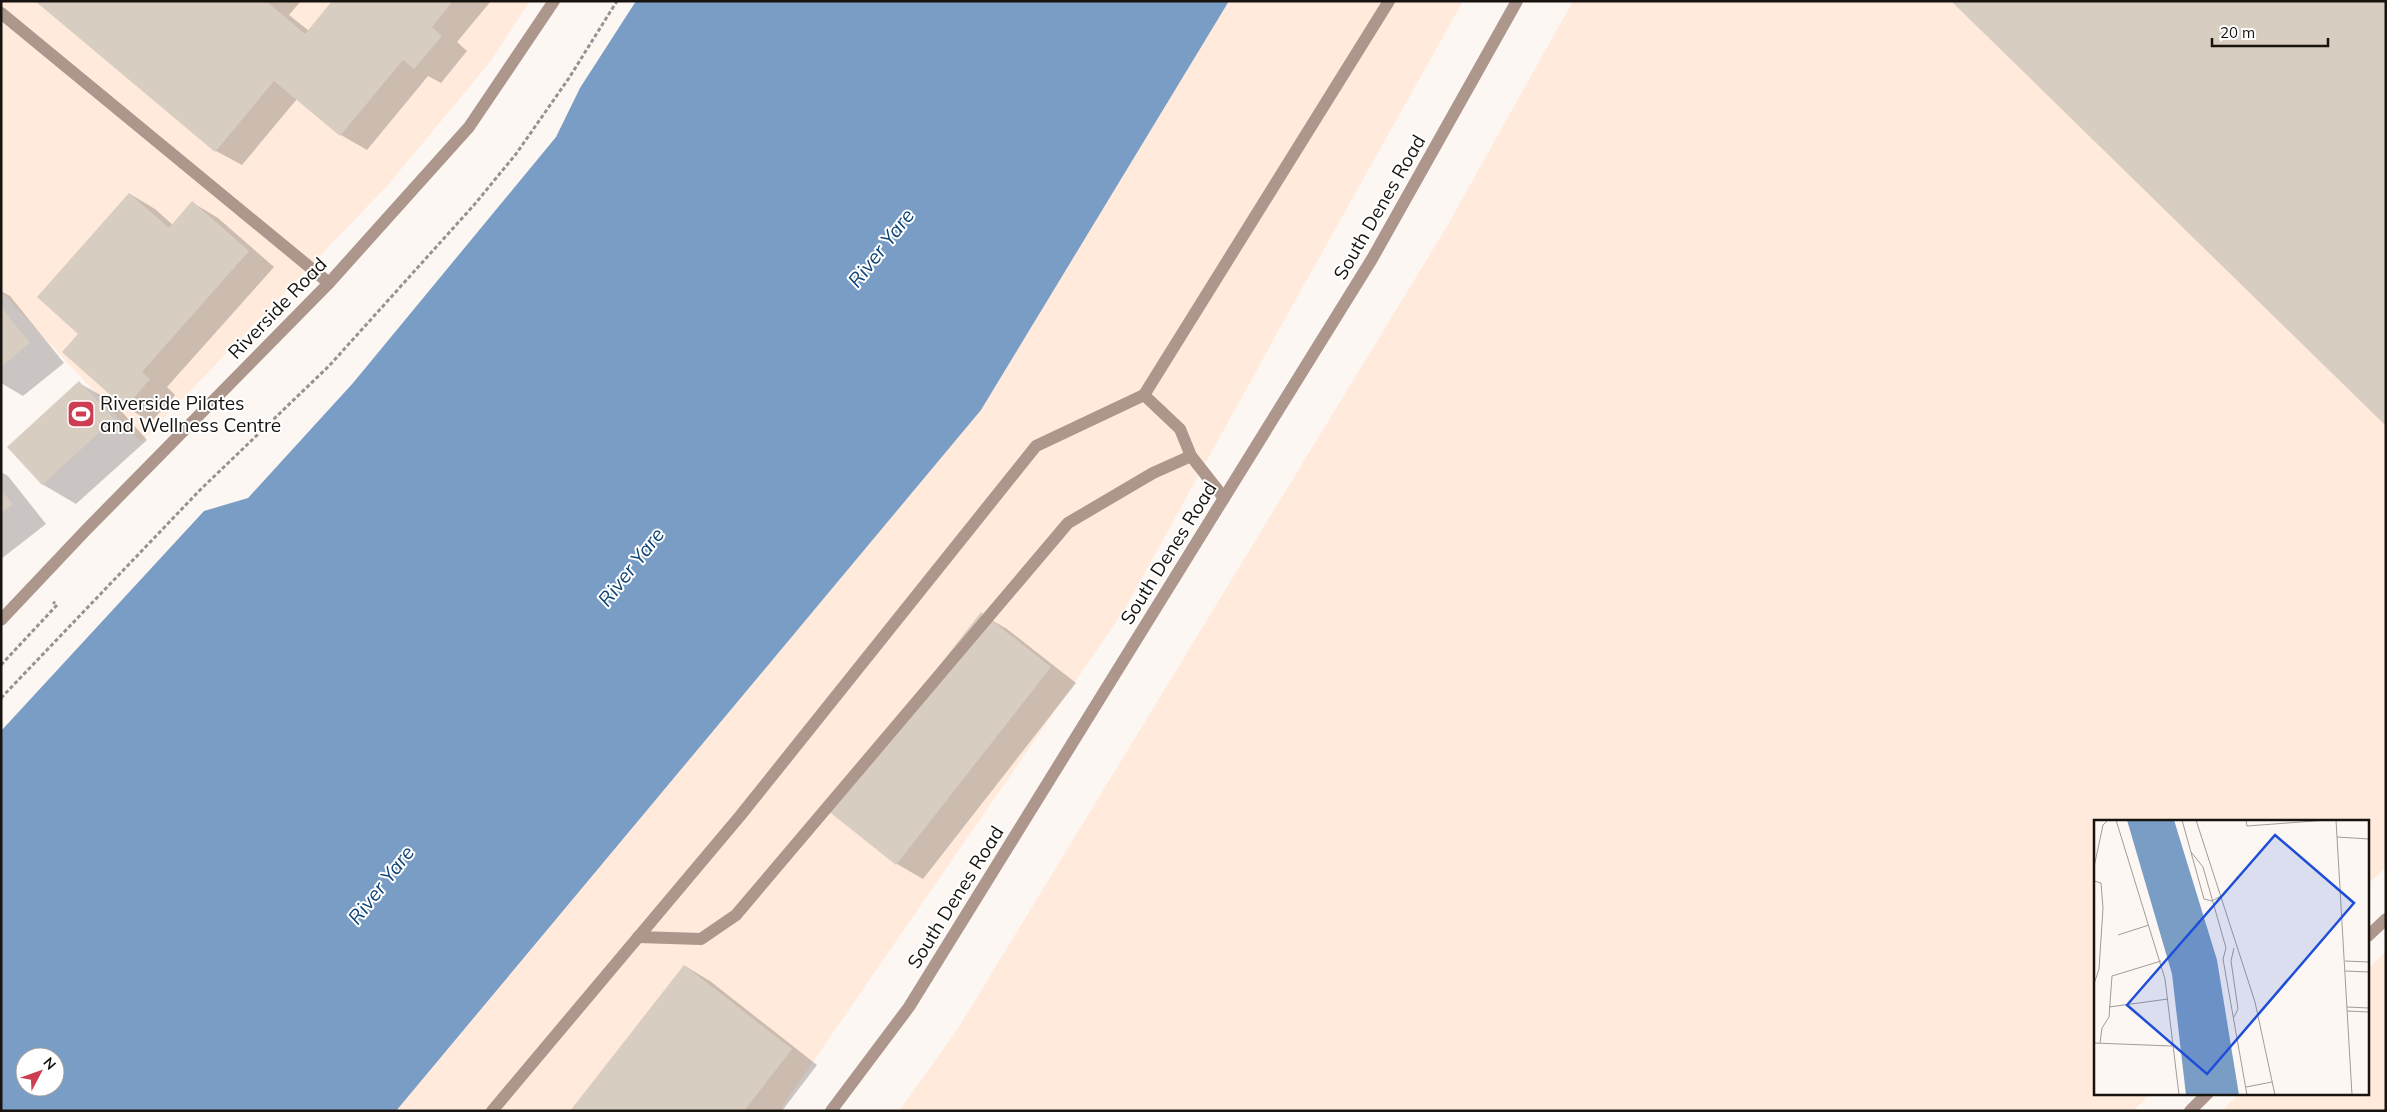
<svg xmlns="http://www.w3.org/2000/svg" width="2387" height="1112" font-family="Mulish,sans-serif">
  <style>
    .built { fill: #ffeadb }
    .water { fill: #7a9dc5; fill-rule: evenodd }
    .shadow { fill: #0003 }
    .building { fill: #d8cdc1 }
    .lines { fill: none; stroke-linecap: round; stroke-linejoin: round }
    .path { stroke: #98928e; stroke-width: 3; stroke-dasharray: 4 2.5; stroke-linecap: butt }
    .service { stroke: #ad968b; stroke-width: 12 }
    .minor { stroke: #ad968b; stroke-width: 12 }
    .tertiary { stroke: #ad968b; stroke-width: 12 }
    .labels { text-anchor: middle; stroke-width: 4; stroke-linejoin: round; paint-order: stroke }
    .street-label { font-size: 19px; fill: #17130f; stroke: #fff }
    .poi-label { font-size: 19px; fill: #17130f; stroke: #fff; text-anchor: start }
    .water-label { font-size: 20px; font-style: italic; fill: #0e4375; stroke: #fff }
    .inset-road { fill: none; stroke: #a19c98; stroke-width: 1 }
    .view { fill: #1d4ed8; fill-opacity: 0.15; stroke: #1d4ed8; stroke-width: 2.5 }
    .inset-edge { fill: none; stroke: #17130f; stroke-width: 2.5 }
  </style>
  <rect width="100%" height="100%" fill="#fdf7f3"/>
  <g class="built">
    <polygon points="1,1 530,1 490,62 388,185 141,442 1,291"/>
    <polygon points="1229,1 1463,1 1301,290 1123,612 779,1111 396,1111 981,410"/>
    <polygon points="1573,1 2386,1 2386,867 2368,884 2368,821 2096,821 2096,1093 2151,1093 2133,1111 899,1111 957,1030 1446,228"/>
    <polygon points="2386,952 2386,1111 2221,1111 2240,1093 2368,1093 2368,969"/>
  </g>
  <path class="water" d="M636,1H1229L981,410L396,1111H1V731L204,511L248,498L353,383L556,137L580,88ZM25,1057H55V1087H25Z"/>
  <g class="shadow">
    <polygon points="37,1 301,1 289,15 309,31 333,1 491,1 457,42 467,51 441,83 428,76 367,150 341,135 297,99 242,165 216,151"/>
    <polygon points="130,194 155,209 173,225 193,203 218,218 274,267 167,387 175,395 151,422 126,407"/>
    <polygon points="1,291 10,296 64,363 23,396 1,383"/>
    <polygon points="79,383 113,402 147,440 76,504 42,484"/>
    <polygon points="1,472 8,476 46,524 1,559"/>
    <polygon points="981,614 1007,629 1076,683 923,879 897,864 828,810"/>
    <polygon points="685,966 710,981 817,1065 782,1111 572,1111"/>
  </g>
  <g class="building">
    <polygon points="35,1 266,1 305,34 332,1 453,1 432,27 442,36 414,69 403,60 340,136 274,81 215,152"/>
    <polygon points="1951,1 2386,1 2386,426"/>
    <polygon points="129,193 169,228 192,201 249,251 142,372 150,379 125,408 62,352 78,334 37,297"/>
    <polygon points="1,307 30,343 1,367"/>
    <polygon points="79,381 114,419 42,485 7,447"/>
    <polygon points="1,490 13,504 1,513"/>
    <polygon points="981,612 1051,667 896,865 827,810"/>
    <polygon points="684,965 792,1049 744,1111 570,1111"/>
  </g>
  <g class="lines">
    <g class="path">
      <polyline points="1,665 57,605 53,602"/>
      <polyline points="1,698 200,490 329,366 474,205 516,154 569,78 617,1"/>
    </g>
    <g class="service">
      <polyline points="1,13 329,283"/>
      <polyline points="1144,395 1180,429 1191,456 1224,498"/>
      <polyline points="638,937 701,939 736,915 1068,523 1153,473 1191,456"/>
      <polyline points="492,1111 740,816 1036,446 1144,395 1389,1"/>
    </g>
    <g class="minor">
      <polyline points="1,620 86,530 329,283 469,127 554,1"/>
      <polyline points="2368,936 2386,919"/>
      <polyline points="2190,1111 2208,1093"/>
    </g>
    <polyline class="tertiary" points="831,1111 909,1007 1224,498 1372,259 1517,1"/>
  </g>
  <defs>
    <symbol id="stadium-square" viewBox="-11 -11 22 22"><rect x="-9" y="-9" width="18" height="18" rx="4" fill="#ce3e52" stroke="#fff"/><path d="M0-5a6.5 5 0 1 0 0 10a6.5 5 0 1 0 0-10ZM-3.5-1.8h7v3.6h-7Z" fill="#fff"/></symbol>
  </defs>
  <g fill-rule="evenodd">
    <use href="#stadium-square" x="65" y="398" width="32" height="32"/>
  </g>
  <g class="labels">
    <g class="street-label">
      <text transform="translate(1379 207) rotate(-60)" y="7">South Denes Road</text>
      <text transform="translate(277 308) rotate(-46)" y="7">Riverside Road</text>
      <text transform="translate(1168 553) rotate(-58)" y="7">South Denes Road</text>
      <text transform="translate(955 897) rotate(-58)" y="7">South Denes Road</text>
    </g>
    <g class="poi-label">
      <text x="100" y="410">Riverside Pilates<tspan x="100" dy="22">and Wellness Centre</tspan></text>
    </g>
    <g class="water-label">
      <text transform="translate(881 248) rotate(-52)" y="7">River Yare</text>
      <text transform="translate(631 567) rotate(-52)" y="7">River Yare</text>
      <text transform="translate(381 885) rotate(-52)" y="7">River Yare</text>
    </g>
  </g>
  <g transform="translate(2094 820)">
    <rect width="275" height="275" fill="#fdf7f3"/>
    <path d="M33,0H80L123,140L145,275H92L78,154Z" fill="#7a9dc5"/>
    <path class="inset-road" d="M22,0L71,159L85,275M88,0L110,79L118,81L127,76M102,0L161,182L181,275M152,0L153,6L234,0M242,0L258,275M243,17L275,19M97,32L109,47L132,128L129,139L153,275M0,47L9,5L14,0M0,61L7,63L9,88L5,149L0,164M24,115L55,105M140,128L137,141L144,189L140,197M251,141L275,142M251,151L275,152M15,187L74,179M253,187L275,188M253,191L275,192M0,223L78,226M6,223L8,208L15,197L18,156L67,141M152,267L178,262"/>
    <path class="view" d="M181,15L260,83L113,254L33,185Z"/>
    <rect width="275" height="275" class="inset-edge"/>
  </g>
  <rect width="2387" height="1112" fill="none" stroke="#17130f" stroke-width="5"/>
  <g transform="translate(40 1072) rotate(49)"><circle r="24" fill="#ffffff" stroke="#a2a19f"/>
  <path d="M0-4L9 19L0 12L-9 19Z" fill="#ce3e52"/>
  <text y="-8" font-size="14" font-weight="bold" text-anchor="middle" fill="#17130f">N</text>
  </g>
  <path d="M2212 38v8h116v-8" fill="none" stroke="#17130f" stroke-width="2.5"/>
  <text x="2220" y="38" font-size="15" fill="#17130f" stroke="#ffffff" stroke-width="4" paint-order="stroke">20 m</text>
</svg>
